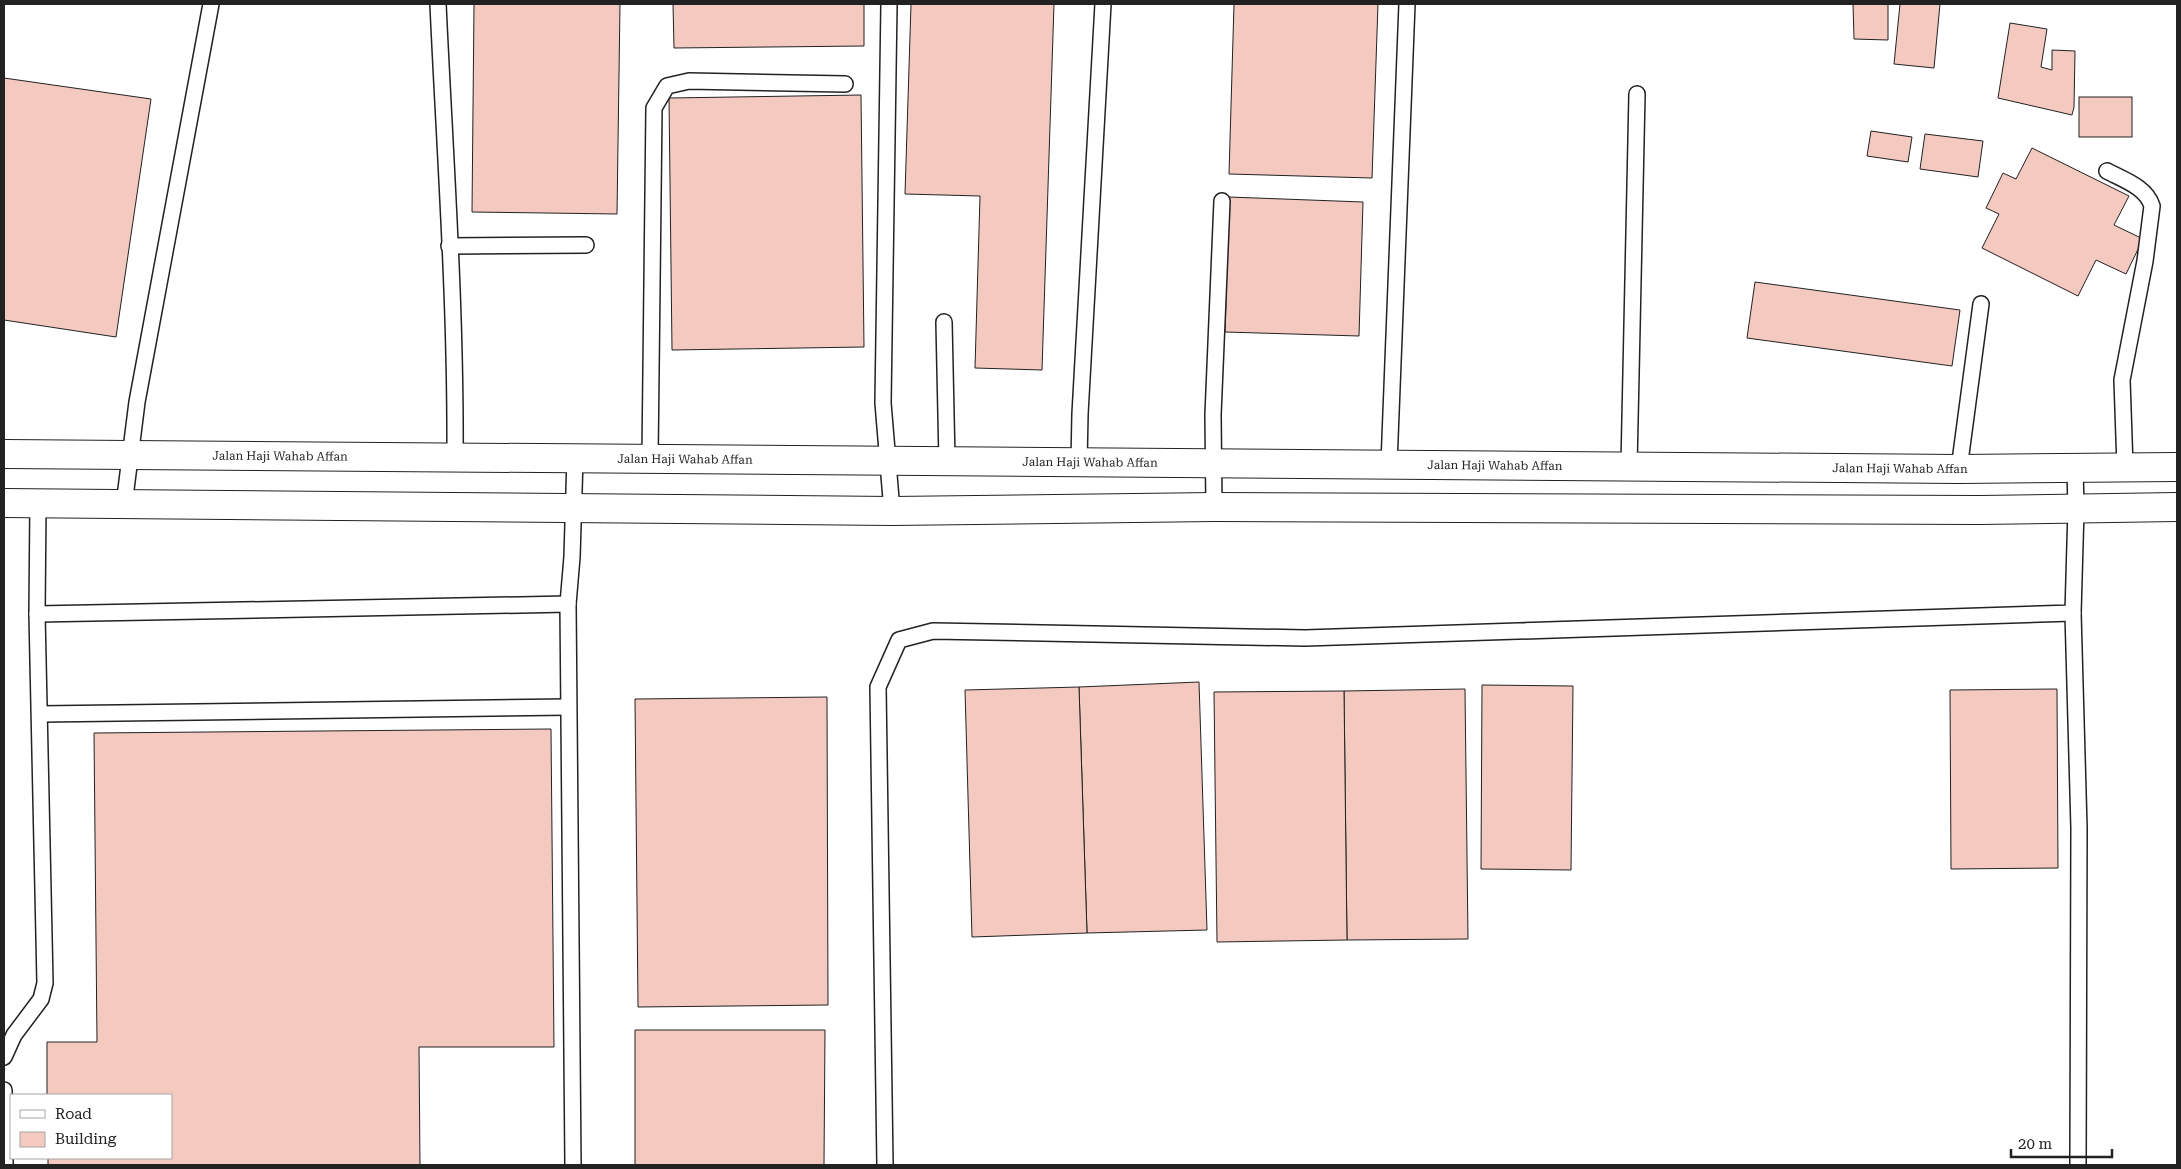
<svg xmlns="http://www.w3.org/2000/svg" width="2181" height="1169" font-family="'Roboto Serif',serif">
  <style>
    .building { fill: #f3c9c0; stroke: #222 }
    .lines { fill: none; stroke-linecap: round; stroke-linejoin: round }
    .service-casing { stroke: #222; stroke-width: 18 }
    .tertiary-casing { stroke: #222; stroke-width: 30 }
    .service { stroke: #fff; stroke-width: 15 }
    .tertiary { stroke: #fff; stroke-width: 28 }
    .labels { text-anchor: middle; stroke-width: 4; stroke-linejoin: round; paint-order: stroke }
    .street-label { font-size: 12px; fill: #222; stroke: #fff }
  </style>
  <rect width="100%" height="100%" fill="#fff"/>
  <g class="building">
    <polygon points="474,4 620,4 617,214 472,212"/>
    <polygon points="673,4 864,4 864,46 674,48"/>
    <polygon points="911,4 1054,4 1042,370 975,368 980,196 905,194"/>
    <polygon points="1234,4 1378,4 1372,178 1229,174"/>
    <polygon points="1853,4 1888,4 1888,40 1854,39"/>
    <polygon points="1900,4 1940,4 1934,68 1894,64"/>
    <polygon points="2010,23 2047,29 2041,67 2052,70 2052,50 2075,51 2074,107 2072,115 1998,98"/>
    <polygon points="4,78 151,99 116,337 4,320"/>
    <polygon points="861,95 864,347 672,350 669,98"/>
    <rect x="2079" y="97" width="53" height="40"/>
    <polygon points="1871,131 1912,137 1908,162 1867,156"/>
    <polygon points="1925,134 1983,141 1978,177 1920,169"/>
    <polygon points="2032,148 2129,196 2114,225 2143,239 2126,274 2096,260 2078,296 1982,248 1999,214 1986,208 2003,173 2016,179"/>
    <polygon points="1229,197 1363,202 1359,336 1225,332"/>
    <polygon points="1755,282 1960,310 1952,366 1747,338"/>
    <polygon points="1199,682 1207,930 1087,933 1079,687"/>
    <polygon points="1482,685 1573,686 1571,870 1481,869"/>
    <polygon points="1079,687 1087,933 972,937 965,690"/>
    <polygon points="1465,689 1468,939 1347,940 1344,691"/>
    <polygon points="2057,689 2058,868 1951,869 1950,690"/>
    <polygon points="1344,691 1347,940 1217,942 1214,692"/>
    <polygon points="827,697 828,1005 638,1007 635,699"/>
    <polygon points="551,729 554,1047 419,1047 420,1165 48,1165 48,1158 171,1158 171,1095 47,1095 47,1042 97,1042 94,733"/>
    <polygon points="635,1030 825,1030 824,1165 635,1165"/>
  </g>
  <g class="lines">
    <defs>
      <g id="service">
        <path d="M438,4C445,155 456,306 455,457"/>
        <polyline points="889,4 883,403 892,511"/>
        <path d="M2107,171C2124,180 2146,187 2152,206L2145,261L2122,380L2125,467"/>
        <polyline points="449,246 586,245"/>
        <polyline points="944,322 947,461"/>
        <polyline points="650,458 654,108 667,86 689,81 845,84"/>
        <polyline points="1079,462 1080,414 1103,4"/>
        <polyline points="1389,464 1407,4"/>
        <polyline points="1629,466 1637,94"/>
        <polyline points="1959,469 1981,304"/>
        <polyline points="124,505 137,402 211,4"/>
        <polyline points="1214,507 1213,415 1222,201"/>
        <polyline points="2073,613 2079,828 2078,1165"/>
        <polyline points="37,614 568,604"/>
        <polyline points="40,714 568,707"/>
        <polyline points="4,1057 14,1035 41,999 45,983 37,614 38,504"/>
        <polyline points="4,1090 5,1165"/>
        <polyline points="573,1165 568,604 572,557 575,458"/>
        <polyline points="885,1165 878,687 899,640 933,631 1305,638 2073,613 2076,509 2075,469"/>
      </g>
      <g id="tertiary">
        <path id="s1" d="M4,454L1959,469L2177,467"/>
        <polyline points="4,503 892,511 1214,507 1979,510 2177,507"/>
      </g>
    </defs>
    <use href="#service" class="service-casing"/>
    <use href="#tertiary" class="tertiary-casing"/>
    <use href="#service" class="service"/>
    <use href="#tertiary" class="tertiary"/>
  </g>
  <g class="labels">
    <g class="street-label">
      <text dy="4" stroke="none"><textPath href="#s1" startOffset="276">Jalan Haji Wahab Affan</textPath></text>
      <text dy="4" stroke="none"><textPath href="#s1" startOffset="681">Jalan Haji Wahab Affan</textPath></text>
      <text dy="4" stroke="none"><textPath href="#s1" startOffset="1086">Jalan Haji Wahab Affan</textPath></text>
      <text dy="4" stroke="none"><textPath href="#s1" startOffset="1491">Jalan Haji Wahab Affan</textPath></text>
      <text dy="4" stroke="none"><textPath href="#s1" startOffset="1896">Jalan Haji Wahab Affan</textPath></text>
    </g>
  </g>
  <rect width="2181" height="1169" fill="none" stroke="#222222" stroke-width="10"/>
  <rect x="10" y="1094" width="162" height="65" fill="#ffffff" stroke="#a7a7a7"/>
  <rect x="20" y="1110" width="25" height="8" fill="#ffffff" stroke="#a7a7a7"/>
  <text x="55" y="1119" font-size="15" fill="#222222">Road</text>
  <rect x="20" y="1132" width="25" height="15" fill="#f3c9c0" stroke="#a7a7a7"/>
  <text x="55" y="1144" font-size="15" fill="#222222">Building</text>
  <path d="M2011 1149v8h101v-8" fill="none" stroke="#222222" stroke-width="2.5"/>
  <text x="2018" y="1149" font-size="15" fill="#222222" stroke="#ffffff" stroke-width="4" paint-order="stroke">20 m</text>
</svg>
